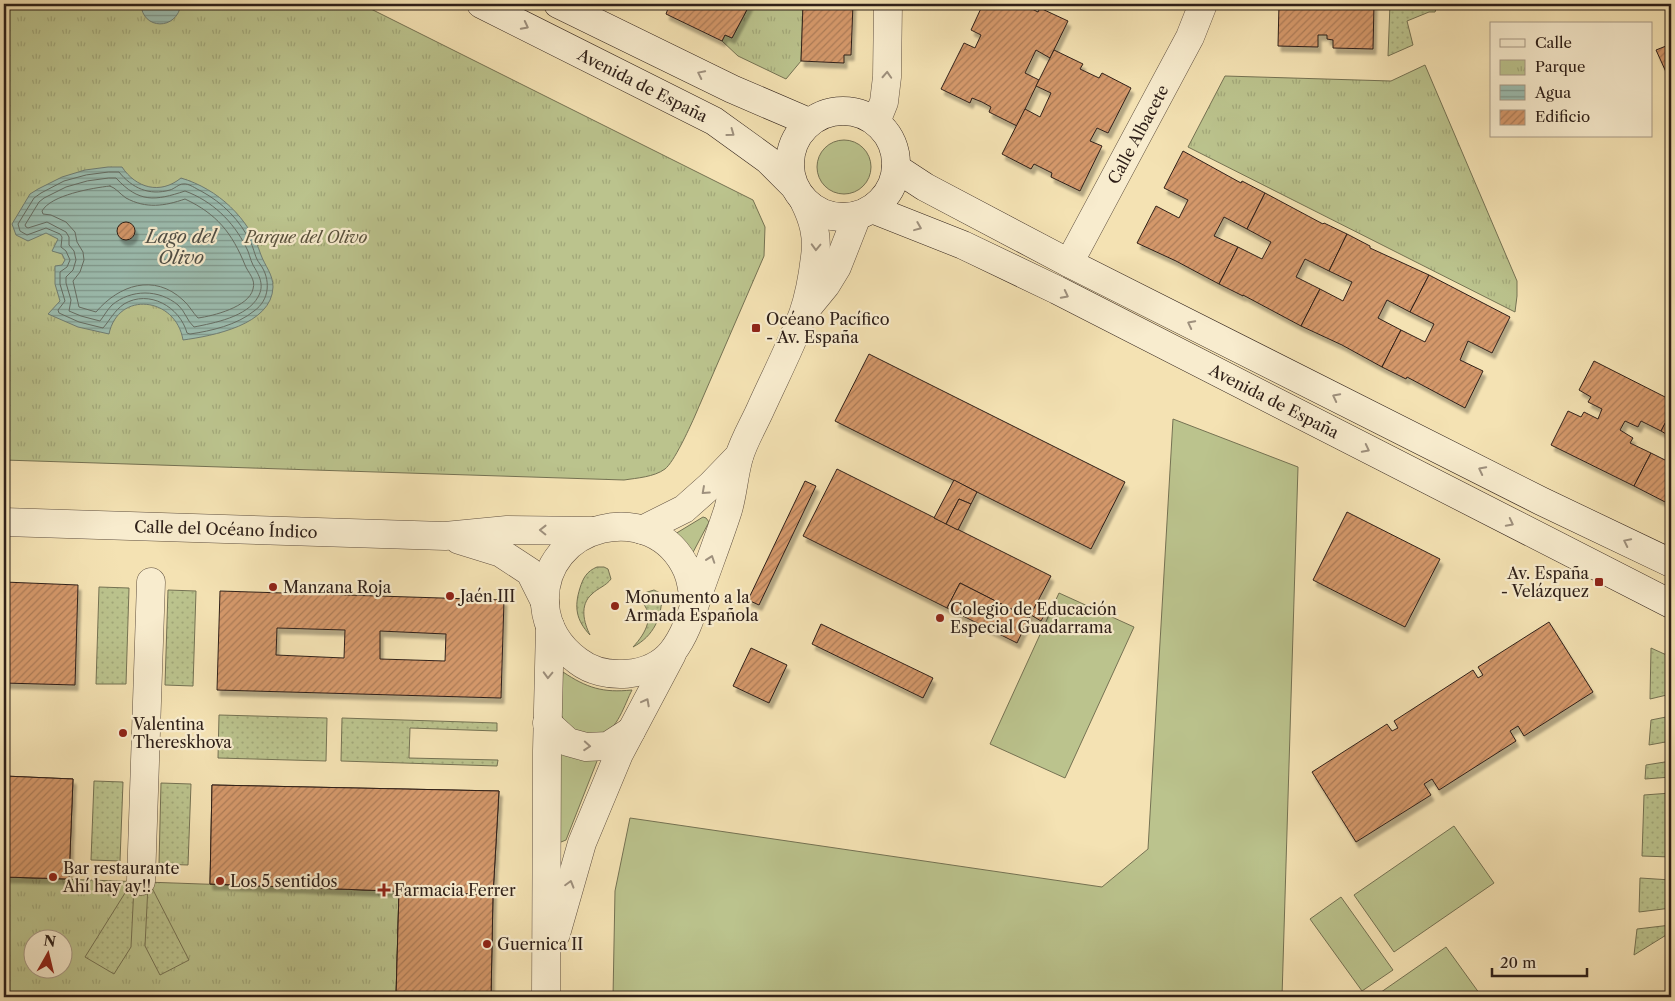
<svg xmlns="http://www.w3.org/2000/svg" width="1675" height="1001" font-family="'Libre Caslon Text',serif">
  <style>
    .grass { fill: #bbc38d; stroke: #757253 }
    .park { fill: url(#park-tufts); stroke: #757253; fill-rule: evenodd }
    .garden { fill: url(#garden-dots); stroke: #757253 }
    .water { fill: url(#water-rules); stroke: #707e74 }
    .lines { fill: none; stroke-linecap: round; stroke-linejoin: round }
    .shore { stroke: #666e64; stroke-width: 1 }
    .building { fill: url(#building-hatch); stroke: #2f2019; fill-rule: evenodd; filter: url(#shadow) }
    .pedestrian-casing { stroke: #605040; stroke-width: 29 }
    .minor-casing { stroke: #605040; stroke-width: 29 }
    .secondary-casing { stroke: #2f2019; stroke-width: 29 }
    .pedestrian { stroke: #f8ecce; stroke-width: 28 }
    .minor { stroke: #f8ecce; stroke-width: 28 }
    .secondary { stroke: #f8ecce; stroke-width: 28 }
    .oneway { stroke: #9e907d }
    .poi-dot { fill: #8f2418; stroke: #f8ecce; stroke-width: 2 }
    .labels { text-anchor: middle; stroke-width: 4.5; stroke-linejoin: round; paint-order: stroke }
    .street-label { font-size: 16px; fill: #2f2019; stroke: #f8ecce }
    .park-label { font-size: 16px; font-style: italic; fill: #59513c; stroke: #f8ecce }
    .poi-label { font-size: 16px; fill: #2f2019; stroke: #f8ecce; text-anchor: start }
    .water-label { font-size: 18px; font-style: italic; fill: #504f46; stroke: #f8ecce }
  </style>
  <defs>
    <pattern id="park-tufts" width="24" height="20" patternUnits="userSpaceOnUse" patternTransform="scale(1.25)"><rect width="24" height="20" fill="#bbc38d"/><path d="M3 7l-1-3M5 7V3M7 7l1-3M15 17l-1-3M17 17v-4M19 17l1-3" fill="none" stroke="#a1a779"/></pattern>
    <pattern id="garden-dots" width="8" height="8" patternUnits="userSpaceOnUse" patternTransform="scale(1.25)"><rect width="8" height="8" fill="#bbc38d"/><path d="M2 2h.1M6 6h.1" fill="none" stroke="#a1a779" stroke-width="1.8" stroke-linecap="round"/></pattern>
    <pattern id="water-rules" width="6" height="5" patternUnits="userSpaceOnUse" patternTransform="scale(1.25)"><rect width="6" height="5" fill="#9cbdb0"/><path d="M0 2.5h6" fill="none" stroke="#80998e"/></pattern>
    <pattern id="building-hatch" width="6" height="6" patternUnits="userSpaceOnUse" patternTransform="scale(1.25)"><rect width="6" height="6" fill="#d4986b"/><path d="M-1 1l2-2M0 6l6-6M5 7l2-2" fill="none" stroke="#ac7c57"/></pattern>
    <filter id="shadow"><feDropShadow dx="3" dy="5.5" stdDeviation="1" flood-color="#0004"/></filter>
  </defs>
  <rect width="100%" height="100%" fill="#f4e2b3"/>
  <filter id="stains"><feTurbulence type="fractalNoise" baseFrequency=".004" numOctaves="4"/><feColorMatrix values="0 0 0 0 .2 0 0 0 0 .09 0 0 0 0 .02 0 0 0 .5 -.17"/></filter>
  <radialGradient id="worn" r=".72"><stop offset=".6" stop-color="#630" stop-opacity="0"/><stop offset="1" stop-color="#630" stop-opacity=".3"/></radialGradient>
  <g class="grass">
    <circle cx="844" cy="167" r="27"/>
    <polygon points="1173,419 1298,467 1282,997 613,997 615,891 630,818 1102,887 1148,849"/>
    <polygon points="703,517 706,518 709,522 690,558 670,537"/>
    <polygon points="1059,593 1134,627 1065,778 990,744"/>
    <path d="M563,672C587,688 603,693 632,690C625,703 617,732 600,735C593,736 583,733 576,733C572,729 567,725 564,721C556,708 562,687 563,672Z"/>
    <polygon points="560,754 577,757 599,756 566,840 561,842 558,840"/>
    <polygon points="1454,826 1494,883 1394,952 1354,895"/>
    <polygon points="1341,897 1393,970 1362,991 1310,919"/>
    <polygon points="1446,947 1482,997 1374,997"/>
  </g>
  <g class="park">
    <path d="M4,4H361L753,200L765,227L764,256L694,418C689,429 674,462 665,469C654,477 637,478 624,480L4,460Z"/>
    <polygon points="750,4 803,4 801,61 786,79 738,56 722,41 725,35 732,38"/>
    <polygon points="1425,65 1517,281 1517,296 1515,312 1188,147 1225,76 1391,81"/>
    <path d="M4,877L399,891L396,997H4ZM32,938H62V968H32Z"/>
  </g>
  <g class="garden">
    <polygon points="1390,4 1438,4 1435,12 1429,12 1407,21 1413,45 1388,56"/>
    <path d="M597,567H604L608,569L611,579C606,586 598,588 592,594C579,605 584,623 590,635C576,620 574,607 580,588C583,578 587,571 597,567Z"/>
    <polygon points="99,587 129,588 126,684 96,684"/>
    <polygon points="168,590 196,591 193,686 165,685"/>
    <path d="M654,590L662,594C662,617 654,636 633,647C646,633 656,615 640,600L641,594Z"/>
    <polygon points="1651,648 1671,657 1671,694 1650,699"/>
    <polygon points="219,715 327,718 326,761 218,758"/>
    <polygon points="1671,716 1671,741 1649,745 1651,720"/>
    <polygon points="342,718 497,723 497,731 410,728 409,758 498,760 497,766 341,761"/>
    <polygon points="1671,761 1671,777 1645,779 1646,765"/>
    <polygon points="94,781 123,782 120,861 91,860"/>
    <polygon points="161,783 191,784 188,865 159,864"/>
    <polygon points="1671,793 1671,857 1642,856 1644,795"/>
    <polygon points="1640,878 1671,880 1671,908 1639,912"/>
    <polygon points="130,885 134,886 131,947 114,974 85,957"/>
    <polygon points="148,885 151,886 189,960 160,975 145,946"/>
    <polygon points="1671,925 1671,932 1634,955 1637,929"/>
  </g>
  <g class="water">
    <path d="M141,4H181C177,31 142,30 141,4Z"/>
    <path d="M108,167H122C136,188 160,195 181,178C218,189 249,218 261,255C265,266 273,274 273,287C272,325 212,336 183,340C176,297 118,290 109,334L78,327L48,314L60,301L55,284V266L62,265L65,260L62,254L52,251L58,239L46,233L28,241L16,235L12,224L30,194L38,189L62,177L85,170Z"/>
  </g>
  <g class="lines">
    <g class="shore">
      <path d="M109,172H119C132,188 149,196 170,190C174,189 179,184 183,184C189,183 196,189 201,191C223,203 240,220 251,243C254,249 255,258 260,264C271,279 270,300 254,311C237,325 211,331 190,334L187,333C180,307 149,289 124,304C114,311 110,320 103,328L79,322L59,313L58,310L65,301L60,284V272L67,267L70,260L66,251L61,247L62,237L60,234L46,228L27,235L20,231L18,224L34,198L41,193L64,181L86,175Z"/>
      <path d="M109,178H116C139,203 155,201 185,191C212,201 233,221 246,247C249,252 250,259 253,265C259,275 265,285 258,297C247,317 214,323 194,327C187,321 185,311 178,305C159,289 131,289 112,305C107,310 104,316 100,321L81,316L69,311L71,300L66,283V277L73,270L76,260L74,251L69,245V237L66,232L47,222L28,228L26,227L25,225L39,202L44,198L66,187L87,181Z"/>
      <path d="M110,186C116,188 120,194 126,198C146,209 165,206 185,199C217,214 232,233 245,265C248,273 256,279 253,289C249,307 213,316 198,318C193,313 189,305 183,300C154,273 119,285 96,312L79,307L73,281L80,272L84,260L83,252L77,242L75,232L66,222L51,215L43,214L42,211C51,195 92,188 110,186Z"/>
    </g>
  </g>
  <g class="building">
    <polygon points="664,4 750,4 732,38 725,35 722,41 666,14 669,6"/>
    <polygon points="803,4 853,4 851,55 844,55 844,63 801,61"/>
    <polygon points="983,4 1022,4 1038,12 1040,8 1068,21 1050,58 1036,50 1025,73 1039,80 1017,126 989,112 991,107 982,102 972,98 970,103 941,89 964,43 975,48 981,35 971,30"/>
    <polygon points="1279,4 1374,4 1373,49 1333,48 1333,40 1327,39 1327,35 1318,35 1318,47 1278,46"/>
    <polygon points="1671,44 1671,83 1656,50"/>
    <polygon points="1054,50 1083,64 1080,69 1099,78 1102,73 1131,88 1108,133 1097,128 1090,141 1102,146 1080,191 1051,177 1052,173 1034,164 1031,169 1002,154 1025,109 1040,117 1051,93 1036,86"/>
    <polygon points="1183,151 1241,183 1242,181 1265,193 1247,229 1224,217 1214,236 1238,247 1219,284 1176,261 1137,243 1156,206 1179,218 1188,200 1164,188"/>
    <polygon points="1265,193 1323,224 1324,223 1347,234 1329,271 1305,259 1296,277 1320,289 1301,326 1243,295 1243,296 1219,284 1238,247 1262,259 1271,242 1247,229"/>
    <circle cx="126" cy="231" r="9"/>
    <polygon points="1347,234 1370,246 1370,248 1429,275 1410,312 1387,300 1378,318 1401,330 1382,367 1342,345 1301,326 1320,289 1343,301 1352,282 1329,271"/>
    <polygon points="1429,275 1510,317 1492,353 1468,341 1460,360 1483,371 1465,408 1407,377 1406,379 1382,367 1401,330 1425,342 1434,324 1410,312"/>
    <polygon points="869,354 1125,482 1091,549 835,421"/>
    <polygon points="1594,361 1671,400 1671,412 1661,431 1641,421 1638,427 1625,421 1620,430 1633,438 1630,443 1651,453 1634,486 1551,445 1568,411 1581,417 1584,412 1598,419 1602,409 1588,402 1591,397 1579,390"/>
    <polygon points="1671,412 1671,437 1661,431"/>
    <polygon points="1651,453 1669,462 1671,458 1671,505 1634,486"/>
    <polygon points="837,469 1051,576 1029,618 960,583 947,608 803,536"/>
    <polygon points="954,480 977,492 971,504 959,499 946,524 934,518"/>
    <polygon points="805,481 816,486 759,605 748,600"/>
    <polygon points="959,499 971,504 958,530 946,524"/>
    <polygon points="1347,512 1440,559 1405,627 1313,580"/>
    <polygon points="4,582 78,585 75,685 4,683"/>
    <polygon points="960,583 1029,618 1017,643 947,608"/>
    <path d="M220,591L504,600L501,698L217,690ZM277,628L345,630L344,658L276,655ZM380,631L446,634L445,661L380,659Z"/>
    <polygon points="1036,604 1047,610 1041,621 1031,615"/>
    <polygon points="1549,622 1593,692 1524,736 1518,726 1510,731 1516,741 1439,790 1432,779 1424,784 1431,795 1356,842 1312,772 1387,724 1392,731 1398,728 1394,721 1473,670 1478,678 1483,675 1478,667"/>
    <polygon points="821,624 933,678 923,698 812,644"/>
    <polygon points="751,648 787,665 769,703 733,686"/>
    <polygon points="4,776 73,779 69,879 4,877"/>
    <polygon points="4,776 73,779 69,879 4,877"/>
    <path d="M212,785L499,791L493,895L210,884ZM268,824L323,826L322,851L267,849ZM352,826L404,828L403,853L352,852ZM440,829H464L463,851L440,850ZM441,859L467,860L465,890L440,888Z"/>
    <polygon points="212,785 499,791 493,895 210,884"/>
    <path d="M399,891L493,895L491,997H396ZM435,897L458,898L457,921L448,926H442L435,920ZM435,958H455V977H457V996H431L432,976L434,977Z"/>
    <polygon points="399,891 493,895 491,997 396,997"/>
  </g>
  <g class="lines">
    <defs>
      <polyline id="pedestrian" points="141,881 151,582"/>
      <g id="minor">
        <polyline points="876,122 884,102 887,77 888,4"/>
        <path id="s1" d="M1069,263L1190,37L1203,4"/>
        <polyline points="808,307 826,285 837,267 857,216"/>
        <path id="s2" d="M4,522L445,536L507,530L592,531"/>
        <polyline points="642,530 684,509 711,485 739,456"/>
        <polyline points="459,540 501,553 530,572 545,602"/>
        <path d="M694,605C693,593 692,581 687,570C654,496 540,523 545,605C547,628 559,647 578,661C604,681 651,678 672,652C685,636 692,613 698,595C708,566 719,538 728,510C733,493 734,474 739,457C744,440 754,424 761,408C775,377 791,346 803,314C809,297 813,274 815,257C818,236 813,219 804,201"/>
        <polyline points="547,723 568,742 586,747 608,746 631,731"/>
        <polyline points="556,934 582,843 619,754 672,654"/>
        <polyline points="546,997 547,751 550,626"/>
      </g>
      <g id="secondary">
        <path id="s3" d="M481,4L714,121L768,160L793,185"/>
        <polyline points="558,4 732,89 809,122"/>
        <circle cx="843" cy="164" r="53"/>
        <polyline points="896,168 925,187 1069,263 1541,501 1671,563"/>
        <path id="s4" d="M872,209L963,245L1057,290L1671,604"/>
      </g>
    </defs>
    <use href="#pedestrian" class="pedestrian-casing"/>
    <use href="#minor" class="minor-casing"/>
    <use href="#secondary" class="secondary-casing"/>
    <use href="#pedestrian" class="pedestrian"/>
    <use href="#minor" class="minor"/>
    <use href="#secondary" class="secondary"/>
  </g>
  <defs><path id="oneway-chevron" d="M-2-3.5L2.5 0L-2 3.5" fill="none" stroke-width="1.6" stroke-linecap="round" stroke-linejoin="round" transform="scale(1.25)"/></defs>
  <g class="oneway">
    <use href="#oneway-chevron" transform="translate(525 26) rotate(27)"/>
    <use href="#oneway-chevron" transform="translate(701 74) rotate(-154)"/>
    <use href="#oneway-chevron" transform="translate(887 75) rotate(-87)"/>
    <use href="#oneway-chevron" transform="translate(731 133) rotate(36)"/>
    <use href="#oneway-chevron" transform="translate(918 227) rotate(22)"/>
    <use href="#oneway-chevron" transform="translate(816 247) rotate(92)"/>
    <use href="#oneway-chevron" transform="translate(1065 295) rotate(27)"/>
    <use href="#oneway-chevron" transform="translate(1191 324) rotate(-153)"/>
    <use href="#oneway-chevron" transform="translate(1336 397) rotate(-153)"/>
    <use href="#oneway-chevron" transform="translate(1366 449) rotate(27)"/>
    <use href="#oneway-chevron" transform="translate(1482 470) rotate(-153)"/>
    <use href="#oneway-chevron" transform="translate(705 491) rotate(138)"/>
    <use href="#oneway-chevron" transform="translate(1510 523) rotate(27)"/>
    <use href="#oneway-chevron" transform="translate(543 530) rotate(-179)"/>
    <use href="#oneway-chevron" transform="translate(1627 542) rotate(-154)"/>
    <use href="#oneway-chevron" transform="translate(711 559) rotate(-71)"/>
    <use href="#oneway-chevron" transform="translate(548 675) rotate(92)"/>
    <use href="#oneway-chevron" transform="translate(646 702) rotate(-62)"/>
    <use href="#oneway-chevron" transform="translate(587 746) rotate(4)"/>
    <use href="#oneway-chevron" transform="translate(570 884) rotate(-74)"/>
  </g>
  <g class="poi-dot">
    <rect x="751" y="323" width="10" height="10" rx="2.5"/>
    <rect x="1594" y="577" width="10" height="10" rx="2.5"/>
    <circle cx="273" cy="587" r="5"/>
    <circle cx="450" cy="596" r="5"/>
    <circle cx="615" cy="606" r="5"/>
    <circle cx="940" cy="618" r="5"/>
    <circle cx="123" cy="733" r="5"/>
    <circle cx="53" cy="877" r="5"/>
    <circle cx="220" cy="881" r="5"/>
    <path d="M381.5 882.5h5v5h5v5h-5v5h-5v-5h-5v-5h5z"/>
    <circle cx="487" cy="944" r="5"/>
  </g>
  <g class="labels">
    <g class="street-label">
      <text dy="6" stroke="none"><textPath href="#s3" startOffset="181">Avenida de España</textPath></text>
      <text dy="6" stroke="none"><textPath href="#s1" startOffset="146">Calle Albacete</textPath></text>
      <text dy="6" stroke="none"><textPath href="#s4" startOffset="446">Avenida de España</textPath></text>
      <text dy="6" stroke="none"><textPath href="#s2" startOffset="222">Calle del Océano Índico</textPath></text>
    </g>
    <g class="park-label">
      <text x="306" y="243">Parque del Olivo</text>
    </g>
    <g class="poi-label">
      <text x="766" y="325">Océano Pacífico<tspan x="766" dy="18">- Av. España</tspan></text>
      <text x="1589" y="579" text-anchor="end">Av. España<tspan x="1589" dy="18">- Velázquez</tspan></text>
      <text x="283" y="593">Manzana Roja</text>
      <text x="460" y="602">Jaén III</text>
      <text x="625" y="603">Monumento a la<tspan x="625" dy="18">Armada Española</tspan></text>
      <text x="950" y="615">Colegio de Educación<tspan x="950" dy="18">Especial Guadarrama</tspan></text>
      <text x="133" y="730">Valentina<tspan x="133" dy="18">Thereskhova</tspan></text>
      <text x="63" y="874">Bar restaurante<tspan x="63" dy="18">Ahí hay ay!!</tspan></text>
      <text x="230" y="887">Los 5 sentidos</text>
      <text x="394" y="896">Farmacia Ferrer</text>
      <text x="497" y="950">Guernica II</text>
    </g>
    <g class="water-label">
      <text x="181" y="243">Lago del<tspan x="181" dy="21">Olivo</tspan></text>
    </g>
  </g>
  <rect width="1675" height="1001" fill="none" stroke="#f4e2b3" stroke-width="20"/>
  <rect x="5" y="5" width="1665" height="991" fill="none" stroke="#2f2019" stroke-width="2.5"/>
  <rect x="10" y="10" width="1655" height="981" fill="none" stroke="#2f2019"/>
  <rect x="1490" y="22" width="162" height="115" fill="#f8ecce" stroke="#a89a86"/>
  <rect x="1500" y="39" width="25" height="8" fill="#f8ecce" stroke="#a89a86"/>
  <text x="1535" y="48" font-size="15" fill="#2f2019">Calle</text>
  <rect x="1500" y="60" width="25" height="15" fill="url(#park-tufts)" stroke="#a89a86"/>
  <text x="1535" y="72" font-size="15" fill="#2f2019">Parque</text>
  <rect x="1500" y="85" width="25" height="15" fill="url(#water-rules)" stroke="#a89a86"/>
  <text x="1535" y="98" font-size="15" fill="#2f2019">Agua</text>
  <rect x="1500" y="110" width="25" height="15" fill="url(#building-hatch)" stroke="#a89a86"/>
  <text x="1535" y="122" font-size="15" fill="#2f2019">Edificio</text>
  <g transform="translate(48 954) rotate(8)"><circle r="24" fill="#f8ecce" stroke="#a89a86"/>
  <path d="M0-4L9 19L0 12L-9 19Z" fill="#8f2418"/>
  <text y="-8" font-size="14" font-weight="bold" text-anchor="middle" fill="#2f2019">N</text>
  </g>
  <path d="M1492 968v8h95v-8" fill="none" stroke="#2f2019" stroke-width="2.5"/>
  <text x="1500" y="968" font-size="15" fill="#2f2019" stroke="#f8ecce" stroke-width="4" paint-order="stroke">20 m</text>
  <rect width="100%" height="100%" filter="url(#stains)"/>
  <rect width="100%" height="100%" fill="url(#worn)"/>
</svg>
